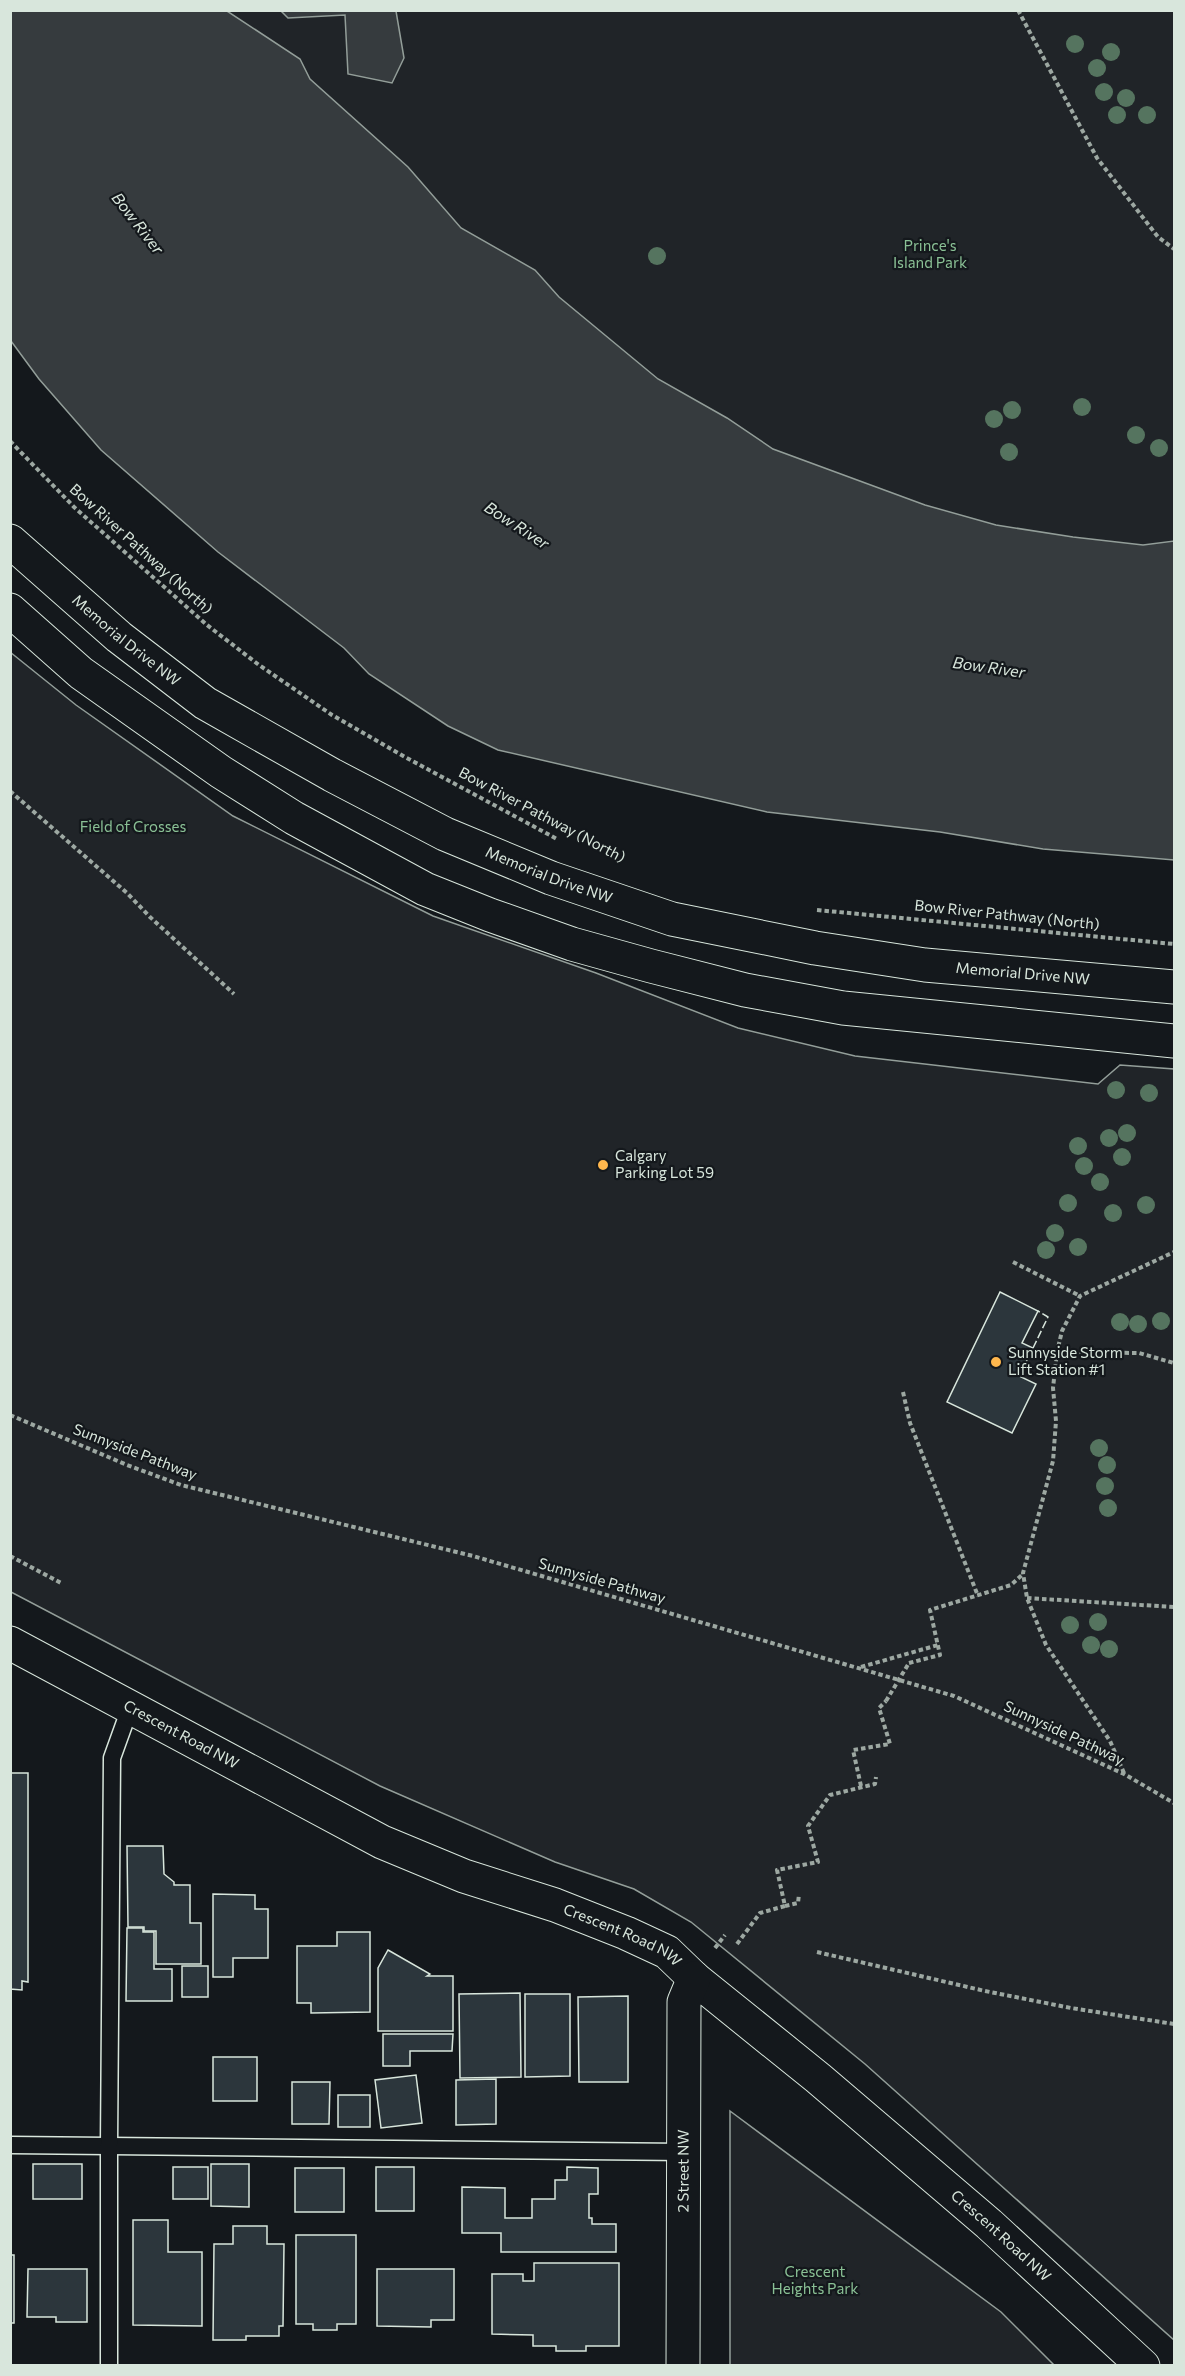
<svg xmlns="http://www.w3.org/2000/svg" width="1185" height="2376" font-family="Commissioner,sans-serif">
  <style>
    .green { fill: #202428; stroke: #939e99; stroke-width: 1.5 }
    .water { fill: #363b3e; stroke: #939e99; stroke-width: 1.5 }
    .building { fill: #2c363c; stroke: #d8e6dc; stroke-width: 1.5 }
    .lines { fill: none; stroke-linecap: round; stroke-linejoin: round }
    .lane-casing { stroke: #d8e6dc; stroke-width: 19 }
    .street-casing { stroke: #d8e6dc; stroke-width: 35 }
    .secondary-casing { stroke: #d8e6dc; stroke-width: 35 }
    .path { stroke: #9da8a2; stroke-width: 4; stroke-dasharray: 4.5 3; stroke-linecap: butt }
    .lane { stroke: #14181c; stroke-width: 16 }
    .street { stroke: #14181c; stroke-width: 33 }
    .secondary { stroke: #14181c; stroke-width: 33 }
    .path-bridge { stroke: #9da8a2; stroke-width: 4; stroke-dasharray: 4.5 3; stroke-linecap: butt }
    .fence { stroke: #d8e6dc; stroke-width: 1.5; stroke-dasharray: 8 3; stroke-linecap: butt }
    .tree { fill: #55745f }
    .poi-dot { fill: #ffb74d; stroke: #14181c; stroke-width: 2 }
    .labels { text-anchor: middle; stroke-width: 4.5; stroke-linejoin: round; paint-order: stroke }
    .park-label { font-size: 15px; fill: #8ac095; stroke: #14181c }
    .street-label { font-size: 15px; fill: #d8e6dc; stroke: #14181c }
    .poi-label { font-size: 15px; fill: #d8e6dc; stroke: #14181c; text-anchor: start }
    .water-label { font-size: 16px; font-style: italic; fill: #d8e6dc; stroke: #14181c }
  </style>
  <rect width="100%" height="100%" fill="#14181c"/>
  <g class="green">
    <polygon points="207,11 1174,11 1174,561 993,535 764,456 507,286"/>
    <polygon points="10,652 76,705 233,816 433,916 596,973 738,1028 855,1056 1098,1084 1120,1065 1174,1069 1174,2340 865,2064 691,1922 634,1889 555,1862 380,1786 11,1592"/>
    <polygon points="730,2111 1001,2312 1054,2365 730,2365"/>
  </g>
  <g class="water">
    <polygon points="11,10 227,11 300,59 310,79 408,167 461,228 535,270 559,297 658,379 727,418 773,449 925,505 996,525 1073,537 1143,545 1174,541 1174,860 1043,849 940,832 767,812 498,750 448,726 369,674 344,648 218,552 101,450 39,379 11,341"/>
    <polygon points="281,11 396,11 404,58 392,83 348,74 345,15 288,18"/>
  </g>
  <g class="building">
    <polygon points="1000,1292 1038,1311 1022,1343 1033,1348 1019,1376 1036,1384 1012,1433 947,1402"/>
    <polygon points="10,1773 28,1773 28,1982 22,1981 22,1990 10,1989"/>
    <polygon points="127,1846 163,1846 164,1874 174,1882 174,1885 190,1885 190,1923 201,1923 201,1964 156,1964 156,1931 144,1931 144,1927 128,1927"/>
    <polygon points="213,1894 255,1895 255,1909 268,1909 268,1958 233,1958 233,1977 213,1977"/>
    <polygon points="127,1928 143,1928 143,1932 154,1932 154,1969 172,1969 172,2001 126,2001"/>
    <polygon points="337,1932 370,1932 370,2012 311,2013 311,2003 297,2003 297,1946 337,1946"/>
    <polygon points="388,1950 430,1974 427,1976 453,1976 453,2031 378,2031 378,1968"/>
    <rect x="182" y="1966" width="26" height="31"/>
    <polygon points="520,1993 521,2077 460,2078 459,1994"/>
    <polygon points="525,1994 570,1994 570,2076 525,2077"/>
    <polygon points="628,1996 628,2082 579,2082 578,1997"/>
    <polygon points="383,2034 453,2034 452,2051 410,2051 410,2066 383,2066"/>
    <rect x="213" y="2057" width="44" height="44"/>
    <polygon points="416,2075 422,2123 381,2128 375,2080"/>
    <polygon points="496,2079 496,2124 456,2125 456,2080"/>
    <polygon points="292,2082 330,2082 329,2124 292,2124"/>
    <rect x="338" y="2095" width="32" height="32"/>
    <rect x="33" y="2164" width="49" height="35"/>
    <polygon points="211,2164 249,2164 249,2207 211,2206"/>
    <rect x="173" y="2167" width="35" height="32"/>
    <rect x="376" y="2167" width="38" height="44"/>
    <polygon points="567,2167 598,2168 598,2194 589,2194 589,2218 592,2218 592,2224 616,2224 616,2252 501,2252 501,2233 462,2233 462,2187 505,2188 505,2218 532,2218 532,2199 555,2199 555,2180 567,2180"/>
    <rect x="295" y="2168" width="49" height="44"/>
    <polygon points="133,2220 168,2220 168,2252 202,2252 202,2326 133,2325"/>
    <polygon points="233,2226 267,2226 267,2244 284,2244 283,2326 279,2326 279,2336 246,2336 246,2340 213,2340 214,2244 233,2244"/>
    <polygon points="296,2235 356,2235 356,2324 337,2324 337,2330 313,2330 313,2324 296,2324"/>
    <rect x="10" y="2255" width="4" height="68"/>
    <polygon points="534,2263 619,2263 619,2346 586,2346 586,2351 556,2351 556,2346 533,2346 533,2335 492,2334 492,2274 523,2274 523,2281 534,2281"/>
    <polygon points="28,2269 87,2269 87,2322 56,2322 56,2317 27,2317"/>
    <polygon points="377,2269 454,2269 454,2320 431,2320 431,2327 377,2326"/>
  </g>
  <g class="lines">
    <defs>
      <g id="lane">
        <polyline points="10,2145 685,2152"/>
        <polyline points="109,2366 109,2146 112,1758 130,1708"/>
      </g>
      <g id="street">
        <path id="s1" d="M10,1643L382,1842L464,1876L555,1905L626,1933L667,1952L694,1978L818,2078L989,2224L1143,2366"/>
        <path id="s2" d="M683,2366L684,2002L694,1978"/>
      </g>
      <g id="secondary">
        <path id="s3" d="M10,541L119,637L205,703L332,775L445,834L551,878L672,919L815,948L925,965L1174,987"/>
        <polyline points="10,610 81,673 221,772 294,818 425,889 490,915 572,944 651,966 745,990 843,1008 1174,1041"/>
      </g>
    </defs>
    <use href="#lane" class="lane-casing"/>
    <use href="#street" class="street-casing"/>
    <use href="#secondary" class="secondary-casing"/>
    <g class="path">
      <polyline points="1018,10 1097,158 1158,237 1174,249"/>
      <polyline points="10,441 74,507 207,625 259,665 332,715 405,757 557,839"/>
      <polyline points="10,791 127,893 150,917 234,994"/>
      <polyline points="817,910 1174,944"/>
      <polyline points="1013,1262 1080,1296"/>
      <polyline points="1057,1352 1139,1353 1174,1363"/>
      <polyline points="903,1392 910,1423 978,1596"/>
      <polyline points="10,1415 127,1465 181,1485 473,1556 954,1696 1124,1774 1174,1803"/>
      <polyline points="10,1556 63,1584"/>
      <polyline points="1027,1598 1174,1607"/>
      <polyline points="909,1663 940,1655 930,1610 1011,1585 1023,1574"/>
      <polyline points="861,1667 938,1645"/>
      <polyline points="1124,1773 1110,1741 1046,1645 1027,1598 1023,1573 1053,1461 1056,1421 1053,1388 1057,1352 1062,1331 1080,1296 1174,1252"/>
      <polyline points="861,1786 853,1750 890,1744 879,1708 886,1701"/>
      <polyline points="785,1906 798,1903 799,1894"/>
      <polyline points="737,1944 760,1913 785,1906 777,1870 818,1862 808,1826 830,1795 875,1784 876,1777"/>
      <polyline points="715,1948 725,1935"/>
      <polyline points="817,1952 985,1991 1071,2008 1174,2024"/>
    </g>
    <use href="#lane" class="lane"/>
    <use href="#street" class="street"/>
    <use href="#secondary" class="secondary"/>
    <polyline class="path-bridge" points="886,1701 909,1663"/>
    <polyline class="fence" points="1033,1348 1048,1317 1038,1311"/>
  </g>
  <g class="tree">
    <circle cx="1075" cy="44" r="9"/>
    <circle cx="1111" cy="52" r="9"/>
    <circle cx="1097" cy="68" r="9"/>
    <circle cx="1104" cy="92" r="9"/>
    <circle cx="1126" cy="98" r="9"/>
    <circle cx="1117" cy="115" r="9"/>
    <circle cx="1147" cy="115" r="9"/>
    <circle cx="657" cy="256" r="9"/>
    <circle cx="1082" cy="407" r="9"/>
    <circle cx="1012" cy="410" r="9"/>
    <circle cx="994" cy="419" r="9"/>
    <circle cx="1136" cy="435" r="9"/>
    <circle cx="1159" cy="448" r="9"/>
    <circle cx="1009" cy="452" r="9"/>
    <circle cx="1116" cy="1090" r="9"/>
    <circle cx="1149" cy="1093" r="9"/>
    <circle cx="1127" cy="1133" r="9"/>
    <circle cx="1109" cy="1138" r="9"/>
    <circle cx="1078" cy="1146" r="9"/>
    <circle cx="1122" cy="1157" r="9"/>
    <circle cx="1084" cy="1166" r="9"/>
    <circle cx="1100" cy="1182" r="9"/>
    <circle cx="1068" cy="1203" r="9"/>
    <circle cx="1146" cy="1205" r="9"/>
    <circle cx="1113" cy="1213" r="9"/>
    <circle cx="1055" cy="1233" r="9"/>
    <circle cx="1078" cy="1247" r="9"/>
    <circle cx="1046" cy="1250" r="9"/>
    <circle cx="1161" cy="1321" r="9"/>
    <circle cx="1120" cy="1322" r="9"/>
    <circle cx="1138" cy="1324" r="9"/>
    <circle cx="1099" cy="1448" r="9"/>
    <circle cx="1107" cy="1465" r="9"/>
    <circle cx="1105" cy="1486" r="9"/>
    <circle cx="1108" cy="1508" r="9"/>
    <circle cx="1098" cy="1622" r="9"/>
    <circle cx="1070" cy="1625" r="9"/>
    <circle cx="1091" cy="1645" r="9"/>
    <circle cx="1109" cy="1649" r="9"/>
  </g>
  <g class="poi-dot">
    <circle cx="603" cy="1165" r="6"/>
    <circle cx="996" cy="1362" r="6"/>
  </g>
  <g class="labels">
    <g class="park-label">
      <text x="930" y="251">Prince's<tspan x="930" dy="17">Island Park</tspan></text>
      <text x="133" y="832">Field of Crosses</text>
      <text x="815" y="2277">Crescent<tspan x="815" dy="17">Heights Park</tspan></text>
    </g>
    <g class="street-label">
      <text transform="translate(141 549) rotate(42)" y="5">Bow River Pathway (North)</text>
      <text dy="5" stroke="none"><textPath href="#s3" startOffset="153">Memorial Drive NW</textPath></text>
      <text transform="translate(542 815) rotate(28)" y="5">Bow River Pathway (North)</text>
      <text dy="5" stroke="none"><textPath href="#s3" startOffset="639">Memorial Drive NW</textPath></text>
      <text transform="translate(1007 915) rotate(6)" y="5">Bow River Pathway (North)</text>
      <text dy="5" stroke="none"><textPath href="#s3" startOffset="1125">Memorial Drive NW</textPath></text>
      <text transform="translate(135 1452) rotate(21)" y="5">Sunnyside Pathway</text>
      <text transform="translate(602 1581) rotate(16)" y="5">Sunnyside Pathway</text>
      <text transform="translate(1064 1733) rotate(25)" y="5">Sunnyside Pathway</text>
      <text dy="5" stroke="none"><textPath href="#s1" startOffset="194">Crescent Road NW</textPath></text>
      <text dy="5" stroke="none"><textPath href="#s1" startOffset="680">Crescent Road NW</textPath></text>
      <text dy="5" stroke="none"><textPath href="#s2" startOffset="195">2 Street NW</textPath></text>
      <text dy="5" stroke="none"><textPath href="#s1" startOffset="1166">Crescent Road NW</textPath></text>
    </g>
    <g class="poi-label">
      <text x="615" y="1161">Calgary<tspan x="615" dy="17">Parking Lot 59</tspan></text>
      <text x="1008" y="1358">Sunnyside Storm<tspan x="1008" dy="17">Lift Station #1</tspan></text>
    </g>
    <g class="water-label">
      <text transform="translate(138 223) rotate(52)" y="6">Bow River</text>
      <text transform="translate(517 525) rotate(33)" y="6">Bow River</text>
      <text transform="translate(989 667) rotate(8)" y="6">Bow River</text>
    </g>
  </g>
  <rect width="1185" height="2376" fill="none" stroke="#d8e6dc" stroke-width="24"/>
</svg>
